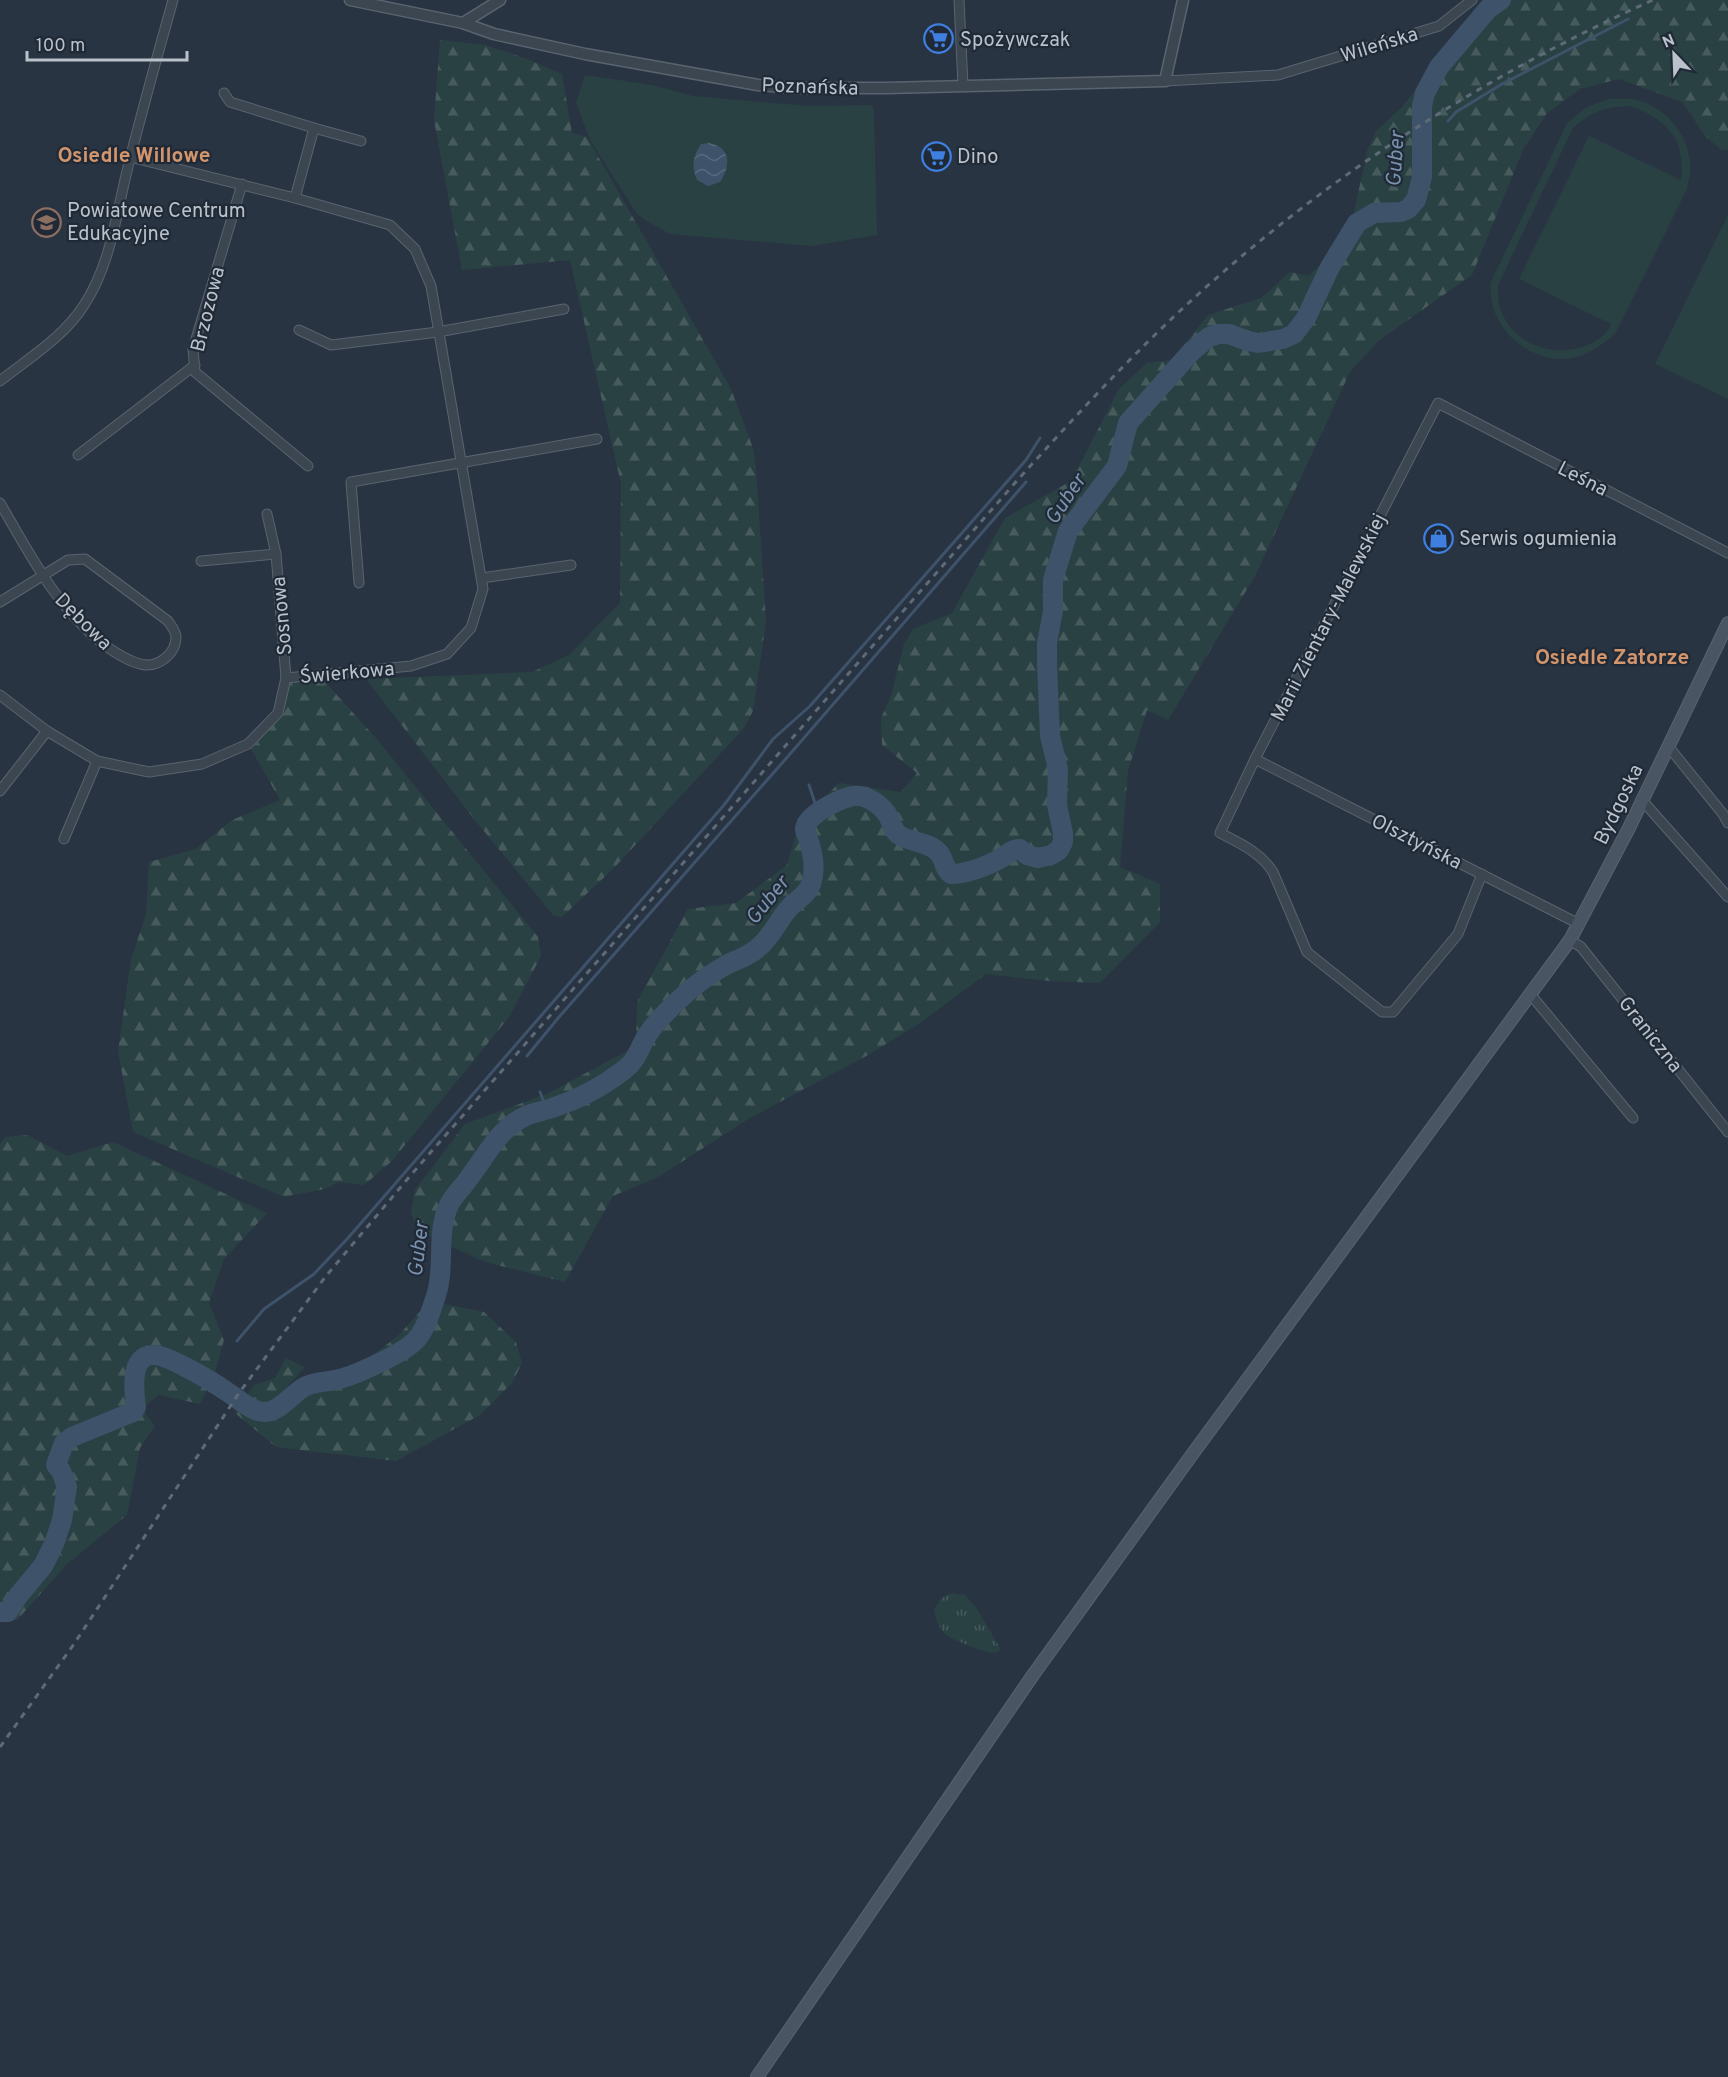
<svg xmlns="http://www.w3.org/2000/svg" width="1728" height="2077" font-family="Overpass,sans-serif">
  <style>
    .grass { fill: url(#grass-tufts) }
    .forest { fill: url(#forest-firs) }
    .park { fill: #2a4143; fill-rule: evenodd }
    .water { fill: url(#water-waves) }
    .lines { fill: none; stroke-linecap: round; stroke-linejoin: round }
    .stream { stroke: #3e526a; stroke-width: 3 }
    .river { stroke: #3e526a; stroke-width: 20 }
    .minor-casing { stroke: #5a636f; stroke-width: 11 }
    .tertiary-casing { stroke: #5a636f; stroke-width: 13 }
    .secondary-casing { stroke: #5a636f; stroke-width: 14 }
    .minor { stroke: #3c4651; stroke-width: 9 }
    .tertiary { stroke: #3c4651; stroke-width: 10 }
    .secondary { stroke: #4a5564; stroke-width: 12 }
    .rail { stroke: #5e6a78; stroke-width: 3; stroke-dasharray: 6 6; stroke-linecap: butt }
    .labels { text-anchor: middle; stroke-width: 4.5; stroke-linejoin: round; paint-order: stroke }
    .poi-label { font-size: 20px; fill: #b9c1cb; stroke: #202a37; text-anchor: start }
    .street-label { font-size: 20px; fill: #b9c1cb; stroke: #202a37 }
    .neighbourhood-label { font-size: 21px; font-weight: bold; fill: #d3956c; stroke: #202a37 }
    .water-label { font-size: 21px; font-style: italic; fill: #7a92ad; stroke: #202a37 }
  </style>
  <defs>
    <pattern id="grass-tufts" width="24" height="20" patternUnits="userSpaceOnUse" patternTransform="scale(1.5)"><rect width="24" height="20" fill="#2a4143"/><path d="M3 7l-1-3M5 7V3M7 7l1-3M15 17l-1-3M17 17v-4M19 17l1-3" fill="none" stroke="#475b5d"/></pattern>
    <pattern id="forest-firs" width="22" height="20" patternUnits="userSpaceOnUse" patternTransform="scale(1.5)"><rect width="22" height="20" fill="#2a4143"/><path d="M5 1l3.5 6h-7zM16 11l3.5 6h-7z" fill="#475b5d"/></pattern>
    <pattern id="water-waves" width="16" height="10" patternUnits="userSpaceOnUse" patternTransform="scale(1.5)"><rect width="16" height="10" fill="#3e526a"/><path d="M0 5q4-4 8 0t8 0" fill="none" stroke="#58697e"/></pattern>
  </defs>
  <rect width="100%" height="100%" fill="#283442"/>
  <path class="grass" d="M951,1593L965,1595L975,1606L999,1646L1000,1649C999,1650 998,1652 997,1652C989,1656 948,1638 943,1632C938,1626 935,1617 934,1609L942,1598Z"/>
  <g class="forest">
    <polygon points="1501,0 1728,0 1728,150 1722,150 1706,137 1682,102 1619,79 1580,89 1547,113 1523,150 1472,275 1378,341 1350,372 1255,576 1168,720 1147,710 1128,771 1120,867 1160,884 1160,922 1100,983 1049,981 986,974 920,1023 870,1054 750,1118 658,1177 613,1196 565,1282 485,1262 418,1231 411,1213 415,1190 465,1124 549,1093 636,1046 637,1002 688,909 736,903 787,865 799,823 839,783 901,792 917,773 882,745 881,718 891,696 904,644 913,629 952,613 1005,518 1071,481 1119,389 1147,363 1172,360 1208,315 1261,298 1290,272 1309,276 1349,236 1367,151 1376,131 1401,108 1468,27"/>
    <polygon points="440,40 485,45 522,57 562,74 572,133 587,137 731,389 753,448 756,468 766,622 753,711 744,728 613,869 562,917 554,916 474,819 366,679 532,672 569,655 620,603 621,484 570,260 462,270 434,120"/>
    <polygon points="290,682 325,682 375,737 538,937 541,956 509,1017 392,1161 364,1185 339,1182 325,1189 284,1197 133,1132 118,1051 131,960 146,914 149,862 196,849 232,820 280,800 251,749 283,714"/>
    <polygon points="27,1135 67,1156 113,1142 267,1213 224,1259 209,1303 224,1340 214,1376 200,1404 158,1395 142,1409 155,1426 140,1448 127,1515 67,1564 17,1620 0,1618 0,1144 5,1137"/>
    <polygon points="444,1304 484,1312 516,1342 522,1363 512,1383 480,1415 396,1461 276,1447 235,1413 254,1385 275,1378 286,1358 305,1367 283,1391 347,1375 398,1336 423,1308"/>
  </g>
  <g class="park">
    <polygon points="585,75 652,85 693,96 808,106 872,105 874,111 877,235 812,246 670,234 648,222 637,214 591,142 576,103"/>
    <path d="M1608,99C1615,99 1624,98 1632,99C1663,104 1689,133 1690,165C1691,173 1688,181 1687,189L1615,334C1604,343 1594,351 1580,356C1544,368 1503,342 1493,307C1491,300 1491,292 1490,284L1567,123L1585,108ZM1630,106C1667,119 1686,140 1681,180L1589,136L1519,279L1611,324C1608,333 1597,341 1588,345C1553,359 1509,344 1499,304C1498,298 1498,291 1498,285L1573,128C1593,111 1604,107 1630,106Z"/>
    <polygon points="1728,215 1728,399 1655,364"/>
  </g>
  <path class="water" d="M709,143C731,147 731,166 720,182L708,186L697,180C691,167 693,156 701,144Z"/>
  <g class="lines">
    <g class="stream">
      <polyline points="1448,121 1456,112 1502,84 1628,19"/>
      <polyline points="1422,155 1428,153"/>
      <polyline points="1177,359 1180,363"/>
      <polyline points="809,785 818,812"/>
      <polyline points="527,1056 559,1017 790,754 1026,482"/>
      <polyline points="540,1092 547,1110"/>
      <polyline points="237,1341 264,1309 314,1274 348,1238 724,805 773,739 810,706 1026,460 1040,438"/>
    </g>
    <path class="river" d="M0,1612H8L18,1596L43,1566L54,1544L62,1520L67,1487L61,1471L56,1465L64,1443L72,1437L133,1412L136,1407C134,1392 129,1354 154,1355C168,1355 213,1382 226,1391C236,1397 247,1408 258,1411C278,1417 291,1393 306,1386C318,1381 331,1382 343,1378C360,1373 403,1353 415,1341C426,1330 431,1310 436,1296C446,1266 435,1232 450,1203C455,1194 463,1187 469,1178C487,1155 499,1127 528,1115C536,1112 544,1111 552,1108C577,1100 603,1086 624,1070C638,1060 639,1047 648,1034C656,1021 670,1008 682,997C695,985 711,973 728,964C739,959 751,955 760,946C773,935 779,918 791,906C799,898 807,895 811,884C816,869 813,855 809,841C808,837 805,833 805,829C806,815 838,800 849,797C863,792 879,803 887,814C892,822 892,830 899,835C911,843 929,841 939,853C945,860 943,868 951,874C966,874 984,867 998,860C1006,856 1010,849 1020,849L1027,855L1038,858L1051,855L1059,850L1063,842V833L1057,805L1058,769L1050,736L1047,664V643L1053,611V580L1068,531L1117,466L1128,423L1192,351L1209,337L1219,334H1229L1248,341L1258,343L1283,339L1294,334L1306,318L1330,267L1357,223L1374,213L1401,212L1408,209L1416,200L1422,177V106L1425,93L1439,67L1488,9L1501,0"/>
    <defs>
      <g id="minor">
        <polyline points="959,0 963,86"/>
        <polyline points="1165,81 1278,75 1439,26 1472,0"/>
        <polyline points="224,93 230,102 314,128 361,141"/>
        <polyline points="130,157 295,198 390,225 415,249 431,286 483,589 471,628 447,654 411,666 286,678"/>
        <polyline points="242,184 193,349 195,372 308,466"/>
        <polyline points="295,198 314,128"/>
        <polyline points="299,330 331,345 438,332 564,309"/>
        <path d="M0,381C29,358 64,337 84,305C110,266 116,216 127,171C141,114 157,57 173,0"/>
        <polyline points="78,455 195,365"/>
        <path d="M0,503C29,553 57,608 103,644C114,652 132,663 145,665C160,666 176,653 176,637C176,631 171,626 168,621L85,559L68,560L0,602"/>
        <polyline points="201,561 276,554"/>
        <polyline points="482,578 571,565"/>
        <polyline points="359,583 351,482 597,439"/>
        <polyline points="0,695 47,731 97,761 149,772 202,764 248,744 278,713 286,678 276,554 267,514"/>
        <polyline points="1668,746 1723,814 1728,823"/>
        <polyline points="1255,759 1579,924"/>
        <polyline points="0,791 47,731"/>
        <polyline points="1641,799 1728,897"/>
        <polyline points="64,839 97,761"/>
        <path d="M1482,874L1458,934L1393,1012H1382L1307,952L1273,872C1260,852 1241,844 1220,833L1255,759L1438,403L1728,553"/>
        <polyline points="1570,940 1581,947 1728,1132"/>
        <polyline points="1531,995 1633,1118"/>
      </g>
      <g id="tertiary">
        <polyline points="350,0 463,23 494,34 585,54 758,85 793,88 886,88 1165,81 1183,0"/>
        <polyline points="463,23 500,0"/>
      </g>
      <polyline id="secondary" points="757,2077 1033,1675 1191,1456 1570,940 1629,828 1728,623"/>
    </defs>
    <use href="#minor" class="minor-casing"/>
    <use href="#tertiary" class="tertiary-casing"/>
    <use href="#secondary" class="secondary-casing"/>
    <use href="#minor" class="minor"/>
    <use href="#tertiary" class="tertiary"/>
    <use href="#secondary" class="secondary"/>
    <path class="rail" d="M0,1747L74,1644L239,1393L326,1276L410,1176L1014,484C1072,420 1130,356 1194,298C1330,174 1486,75 1653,0"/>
  </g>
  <defs>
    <symbol id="supermarket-ring" viewBox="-11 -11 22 22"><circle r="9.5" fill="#202a37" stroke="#3f7fe0" stroke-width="1.5"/><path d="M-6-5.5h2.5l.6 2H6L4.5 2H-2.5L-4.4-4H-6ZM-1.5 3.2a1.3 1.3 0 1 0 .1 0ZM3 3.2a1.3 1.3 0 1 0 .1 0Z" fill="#3f7fe0"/></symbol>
    <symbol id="school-ring" viewBox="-11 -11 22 22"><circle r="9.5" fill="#202a37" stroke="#8d6e63" stroke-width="1.5"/><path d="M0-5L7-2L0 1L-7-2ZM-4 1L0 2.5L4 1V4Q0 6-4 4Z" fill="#8d6e63"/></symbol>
    <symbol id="shop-ring" viewBox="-11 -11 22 22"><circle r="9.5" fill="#202a37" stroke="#3f7fe0" stroke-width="1.5"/><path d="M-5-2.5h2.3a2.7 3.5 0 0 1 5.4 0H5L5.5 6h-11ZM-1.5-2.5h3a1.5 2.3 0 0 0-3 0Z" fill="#3f7fe0"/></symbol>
  </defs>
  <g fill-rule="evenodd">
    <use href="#supermarket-ring" x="922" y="22" width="33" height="33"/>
    <use href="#supermarket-ring" x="920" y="140" width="33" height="33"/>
    <use href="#school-ring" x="30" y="206" width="33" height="33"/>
    <use href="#shop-ring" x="1422" y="522" width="33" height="33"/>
  </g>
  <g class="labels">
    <g class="poi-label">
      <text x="960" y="46">Spożywczak</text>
      <text x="957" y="163">Dino</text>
      <text x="67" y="217">Powiatowe Centrum<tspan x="67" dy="23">Edukacyjne</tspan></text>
      <text x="1459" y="545">Serwis ogumienia</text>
    </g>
    <g class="street-label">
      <text transform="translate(1379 44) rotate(-17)" y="7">Wileńska</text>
      <text transform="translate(810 86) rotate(2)" y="7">Poznańska</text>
      <text transform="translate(207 309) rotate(-76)" y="7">Brzozowa</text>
      <text transform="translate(1583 478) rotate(27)" y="7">Leśna</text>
      <text transform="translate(281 616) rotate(-95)" y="7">Sosnowa</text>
      <text transform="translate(1328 617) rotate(-63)" y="7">Marii Zientary-Malewskiej</text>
      <text transform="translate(84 621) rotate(45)" y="7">Dębowa</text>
      <text transform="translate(347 672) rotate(-5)" y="7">Świerkowa</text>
      <text transform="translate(1618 804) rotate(-64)" y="7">Bydgoska</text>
      <text transform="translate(1417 841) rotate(27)" y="7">Olsztyńska</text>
      <text transform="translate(1651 1034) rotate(52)" y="7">Graniczna</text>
    </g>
    <g class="neighbourhood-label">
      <text x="134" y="162">Osiedle Willowe</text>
      <text x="1612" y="664">Osiedle Zatorze</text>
    </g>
    <g class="water-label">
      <text transform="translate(1395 159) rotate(-86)" y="7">Guber</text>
      <text transform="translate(1065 499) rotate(-56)" y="7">Guber</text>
      <text transform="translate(767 900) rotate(-51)" y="7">Guber</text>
      <text transform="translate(418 1249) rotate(-83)" y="7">Guber</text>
    </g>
  </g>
  <g transform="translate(1674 54) rotate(337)" stroke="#202a37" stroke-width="4.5" paint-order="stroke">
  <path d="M0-4.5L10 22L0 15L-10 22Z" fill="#b9c1cb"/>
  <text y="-9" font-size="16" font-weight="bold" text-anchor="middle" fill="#b9c1cb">N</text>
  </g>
  <path d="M27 51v9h160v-9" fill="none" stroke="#b9c1cb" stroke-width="3"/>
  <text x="36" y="51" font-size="18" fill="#b9c1cb" stroke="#202a37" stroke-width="4.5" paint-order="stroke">100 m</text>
</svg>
